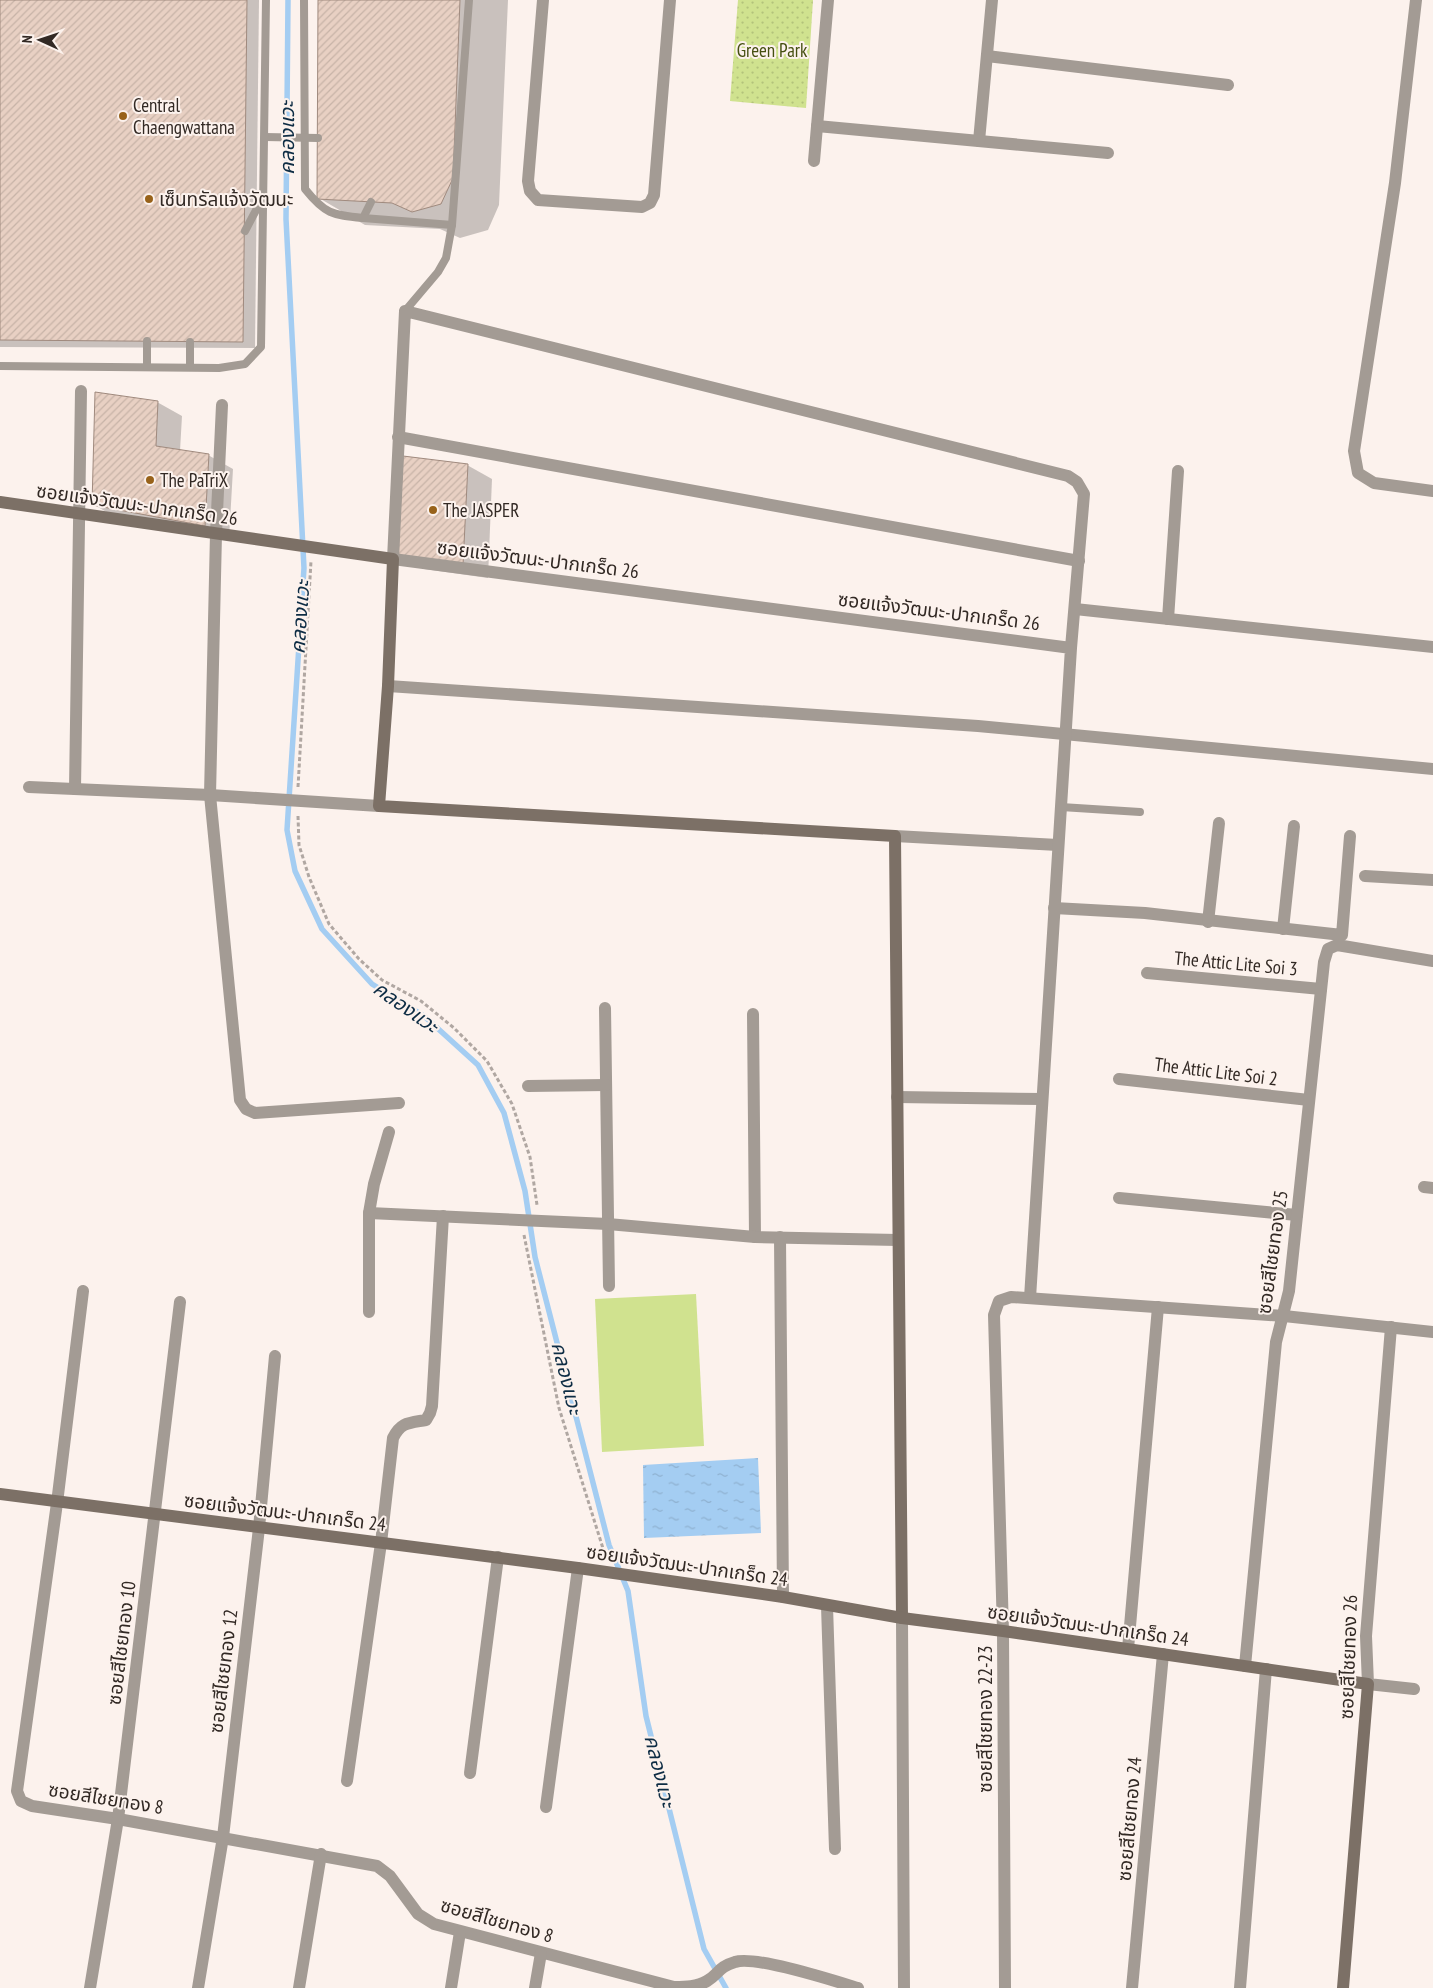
<svg xmlns="http://www.w3.org/2000/svg" width="1433" height="1988" font-family="'PT Sans Narrow','Noto Sans Thai',sans-serif">
  <style>
    .park { fill: url(#park-dots) }
    .garden { fill: #d0e28f }
    .water { fill: url(#water-ripples) }
    .shadow { fill: #0003 }
    .lines { fill: none; stroke-linecap: round; stroke-linejoin: round }
    .stream { stroke: #a4cdf2; stroke-width: 5.5 }
    .building { fill: url(#building-hatch); stroke: #a08a7e }
    .path { stroke: #b0a7a2; stroke-width: 3; stroke-dasharray: 4 2.5; stroke-linecap: butt }
    .lane { stroke: #a39b94; stroke-width: 8 }
    .street { stroke: #a39b94; stroke-width: 12 }
    .secondary { stroke: #7c7066; stroke-width: 12 }
    .poi-dot { fill: #98621a; stroke: #fcf2ed; stroke-width: 2 }
    .labels { text-anchor: middle; stroke-width: 4; stroke-linejoin: round; paint-order: stroke }
    .park-label { font-size: 19px; fill: #465011; stroke: #fcf2ed }
    .poi-label { font-size: 19px; fill: #322924; stroke: #fcf2ed; text-anchor: start }
    .street-label { font-size: 19px; fill: #322924; stroke: #fcf2ed }
    .water-label { font-size: 20px; font-style: italic; fill: #0d2c44; stroke: #fcf2ed }
  </style>
  <defs>
    <pattern id="park-dots" width="8" height="8" patternUnits="userSpaceOnUse" patternTransform="scale(1.25)"><rect width="8" height="8" fill="#d0e28f"/><path d="M2 2h.1M6 6h.1" fill="none" stroke="#b3c27b" stroke-width="1.8" stroke-linecap="round"/></pattern>
    <pattern id="water-ripples" width="26" height="14" patternUnits="userSpaceOnUse" patternTransform="scale(1.25)"><rect width="26" height="14" fill="#a4cdf2"/><path d="M2 4q2-2 4 0t4 0M15 11q2-2 4 0t4 0" fill="none" stroke="#8eb0cf"/></pattern>
    <pattern id="building-hatch" width="6" height="6" patternUnits="userSpaceOnUse" patternTransform="scale(1.25)"><rect width="6" height="6" fill="#e8d0c3"/><path d="M-1 1l2-2M0 6l6-6M5 7l2-2" fill="none" stroke="#c7b3a7"/></pattern>
  </defs>
  <rect width="100%" height="100%" fill="#fcf2ed"/>
  <polygon class="park" points="738,0 813,0 806,108 730,101"/>
  <polygon class="garden" points="696,1294 704,1446 602,1452 595,1299"/>
  <polygon class="water" points="758,1458 761,1533 644,1538 643,1465"/>
  <g class="shadow">
    <polygon points="0,0 259,0 255,348 0,347"/>
    <polygon points="319,0 508,0 499,205 488,230 460,238 440,229 365,225 319,198"/>
    <polygon points="157,402 182,416 180,451 208,455 233,469 229,539 118,519 93,504"/>
    <polygon points="467,465 492,479 488,578 424,569"/>
  </g>
  <g class="lines">
    <polyline class="stream" points="288,0 286,219 304,568 287,830 295,871 322,929 372,984 424,1016 478,1065 504,1113 525,1191 535,1257 609,1545 628,1591 646,1716 704,1949 726,1988"/>
  </g>
  <g class="building">
    <polygon points="0,0 247,0 243,342 0,340"/>
    <polygon points="318,0 460,0 453,178 441,204 412,212 392,203 317,199"/>
    <polygon points="95,392 158,401 156,446 209,454 205,526 92,505"/>
    <polygon points="403,456 468,464 463,565 398,556"/>
  </g>
  <g class="lines">
    <g class="path">
      <polyline points="298,787 311,561"/>
      <polyline points="298,816 299,845 309,877 329,924 359,959 382,980 421,1001 454,1028 487,1061 512,1104 530,1157 537,1205"/>
      <polyline points="524,1235 559,1408 606,1558"/>
    </g>
    <g class="lane">
      <path d="M304,0L305,189C325,214 332,215 363,218L371,202"/>
      <polyline points="265,137 318,138"/>
      <polyline points="363,218 452,225"/>
      <polyline points="245,231 262,199"/>
      <polyline points="405,311 438,272 446,258 452,225 469,0"/>
      <polyline points="0,366 219,368 245,364 261,347 266,0"/>
      <polyline points="147,367 147,341"/>
      <polyline points="190,367 190,342"/>
      <polyline points="1061,807 1140,812"/>
    </g>
    <g class="street">
      <polyline points="543,0 528,181 530,191 538,200 642,207 650,203 654,195 670,0"/>
      <polyline points="1416,0 1395,183 1354,451 1358,473 1374,483 1433,491"/>
      <polyline points="987,56 1228,85"/>
      <polyline points="817,126 1108,153"/>
      <polyline points="979,141 992,0"/>
      <polyline points="814,161 828,0"/>
      <polyline points="222,405 216,534 210,795 240,1100 246,1109 255,1113 399,1103"/>
      <polyline points="398,437 1079,561"/>
      <polyline points="1075,609 1433,647"/>
      <polyline points="1168,619 1178,471"/>
      <polyline points="388,686 978,726 1433,769"/>
      <polyline points="29,787 210,795 379,806"/>
      <polyline points="75,789 81,391"/>
      <polyline points="895,836 1058,845"/>
      <polyline points="1365,876 1433,880"/>
      <polyline points="1054,908 1145,913 1342,935 1350,836"/>
      <polyline points="1208,922 1219,823"/>
      <polyline points="1283,929 1294,826"/>
      <polyline points="1147,973 1321,989"/>
      <polyline points="605,1008 609,1286"/>
      <polyline points="753,1014 755,1237"/>
      <polyline points="1119,1079 1309,1100"/>
      <polyline points="528,1086 606,1085"/>
      <polyline points="897,1097 1042,1099"/>
      <polyline points="1424,1187 1433,1188"/>
      <polyline points="1119,1198 1297,1215"/>
      <polyline points="369,1213 608,1224 755,1237 898,1240"/>
      <polyline points="780,1237 783,1597"/>
      <path d="M83,1291L57,1503L17,1791L21,1801L32,1806L118,1819L377,1866L390,1876L418,1914L434,1924L674,1987C685,1987 697,1987 707,1981C719,1974 718,1967 735,1962C754,1955 835,1981 858,1988"/>
      <polyline points="1030,1298 1071,648 1084,494 1077,482 1068,476 405,311 393,559 1071,648"/>
      <polyline points="369,1312 369,1213 374,1184 389,1132"/>
      <polyline points="1391,1327 1366,1636 1368,1684 1414,1689"/>
      <polyline points="827,1606 835,1849"/>
      <polyline points="902,1618 904,1988"/>
      <polyline points="1128,1649 1158,1307"/>
      <polyline points="1245,1666 1276,1342 1289,1291 1324,962 1328,949 1337,945 1433,961"/>
      <polyline points="470,1773 498,1557"/>
      <path d="M347,1781L381,1543L393,1438C401,1422 409,1423 426,1420L430,1413L432,1406L443,1216"/>
      <polyline points="546,1807 578,1568"/>
      <polyline points="90,1988 118,1819 180,1302"/>
      <polyline points="198,1988 223,1837 259,1528 275,1356"/>
      <polyline points="299,1988 321,1854"/>
      <polyline points="451,1988 460,1932"/>
      <polyline points="535,1988 541,1953"/>
      <polyline points="1005,1988 1003,1631 994,1315 999,1301 1011,1297 1284,1316 1433,1332"/>
      <polyline points="1132,1988 1163,1654"/>
      <polyline points="1240,1988 1266,1669"/>
    </g>
    <g class="secondary">
      <polyline points="0,502 393,559 388,686 379,806 895,836 902,1618"/>
      <polyline points="0,1494 578,1568 783,1597 902,1618 1003,1631 1368,1684 1343,1988"/>
    </g>
  </g>
  <g class="poi-dot">
    <circle cx="123" cy="116" r="5"/>
    <circle cx="149" cy="199" r="5"/>
    <circle cx="150" cy="480" r="5"/>
    <circle cx="433" cy="510" r="5"/>
  </g>
  <g class="labels">
    <g class="park-label">
      <text x="772" y="57">Green Park</text>
    </g>
    <g class="poi-label">
      <text x="133" y="112">Central<tspan x="133" dy="22">Chaengwattana</tspan></text>
      <text x="159" y="206">เซ็นทรัลแจ้งวัฒนะ</text>
      <text x="160" y="487">The PaTriX</text>
      <text x="443" y="517">The JASPER</text>
    </g>
    <g class="street-label">
      <text transform="translate(137 504) rotate(8)" y="7">ซอยแจ้งวัฒนะ-ปากเกร็ด 26</text>
      <text transform="translate(538 559) rotate(7)" y="7">ซอยแจ้งวัฒนะ-ปากเกร็ด 26</text>
      <text transform="translate(939 611) rotate(7)" y="7">ซอยแจ้งวัฒนะ-ปากเกร็ด 26</text>
      <text transform="translate(1236 963) rotate(5)" y="7">The Attic Lite Soi 3</text>
      <text transform="translate(1216 1071) rotate(7)" y="7">The Attic Lite Soi 2</text>
      <text transform="translate(1272 1252) rotate(-82)" y="7">ซอยสีไชยทอง 25</text>
      <text transform="translate(285 1512) rotate(7)" y="7">ซอยแจ้งวัฒนะ-ปากเกร็ด 24</text>
      <text transform="translate(687 1565) rotate(8)" y="7">ซอยแจ้งวัฒนะ-ปากเกร็ด 24</text>
      <text transform="translate(1088 1625) rotate(8)" y="7">ซอยแจ้งวัฒนะ-ปากเกร็ด 24</text>
      <text transform="translate(121 1643) rotate(-83)" y="7">ซอยสีไชยทอง 10</text>
      <text transform="translate(1348 1657) rotate(-88)" y="7">ซอยสีไชยทอง 26</text>
      <text transform="translate(223 1671) rotate(-83)" y="7">ซอยสีไชยทอง 12</text>
      <text transform="translate(985 1719) rotate(-90)" y="7">ซอยสีไชยทอง 22-23</text>
      <text transform="translate(106 1798) rotate(9)" y="7">ซอยสีไชยทอง 8</text>
      <text transform="translate(1129 1819) rotate(-85)" y="7">ซอยสีไชยทอง 24</text>
      <text transform="translate(497 1920) rotate(16)" y="7">ซอยสีไชยทอง 8</text>
    </g>
    <g class="water-label">
      <text transform="translate(287 138) rotate(-90)" y="7">คลองแวะ</text>
      <text transform="translate(300 617) rotate(-86)" y="7">คลองแวะ</text>
      <text transform="translate(406 1007) rotate(35)" y="7">คลองแวะ</text>
      <text transform="translate(567 1378) rotate(76)" y="7">คลองแวะ</text>
      <text transform="translate(660 1771) rotate(76)" y="7">คลองแวะ</text>
    </g>
  </g>
  <g transform="translate(40 40) rotate(273)" stroke="#fcf2ed" stroke-width="4" paint-order="stroke">
  <path d="M0-4L9 19L0 12L-9 19Z" fill="#322924"/>
  <text y="-8" font-size="14" font-weight="bold" text-anchor="middle" fill="#322924">N</text>
  </g>
</svg>
